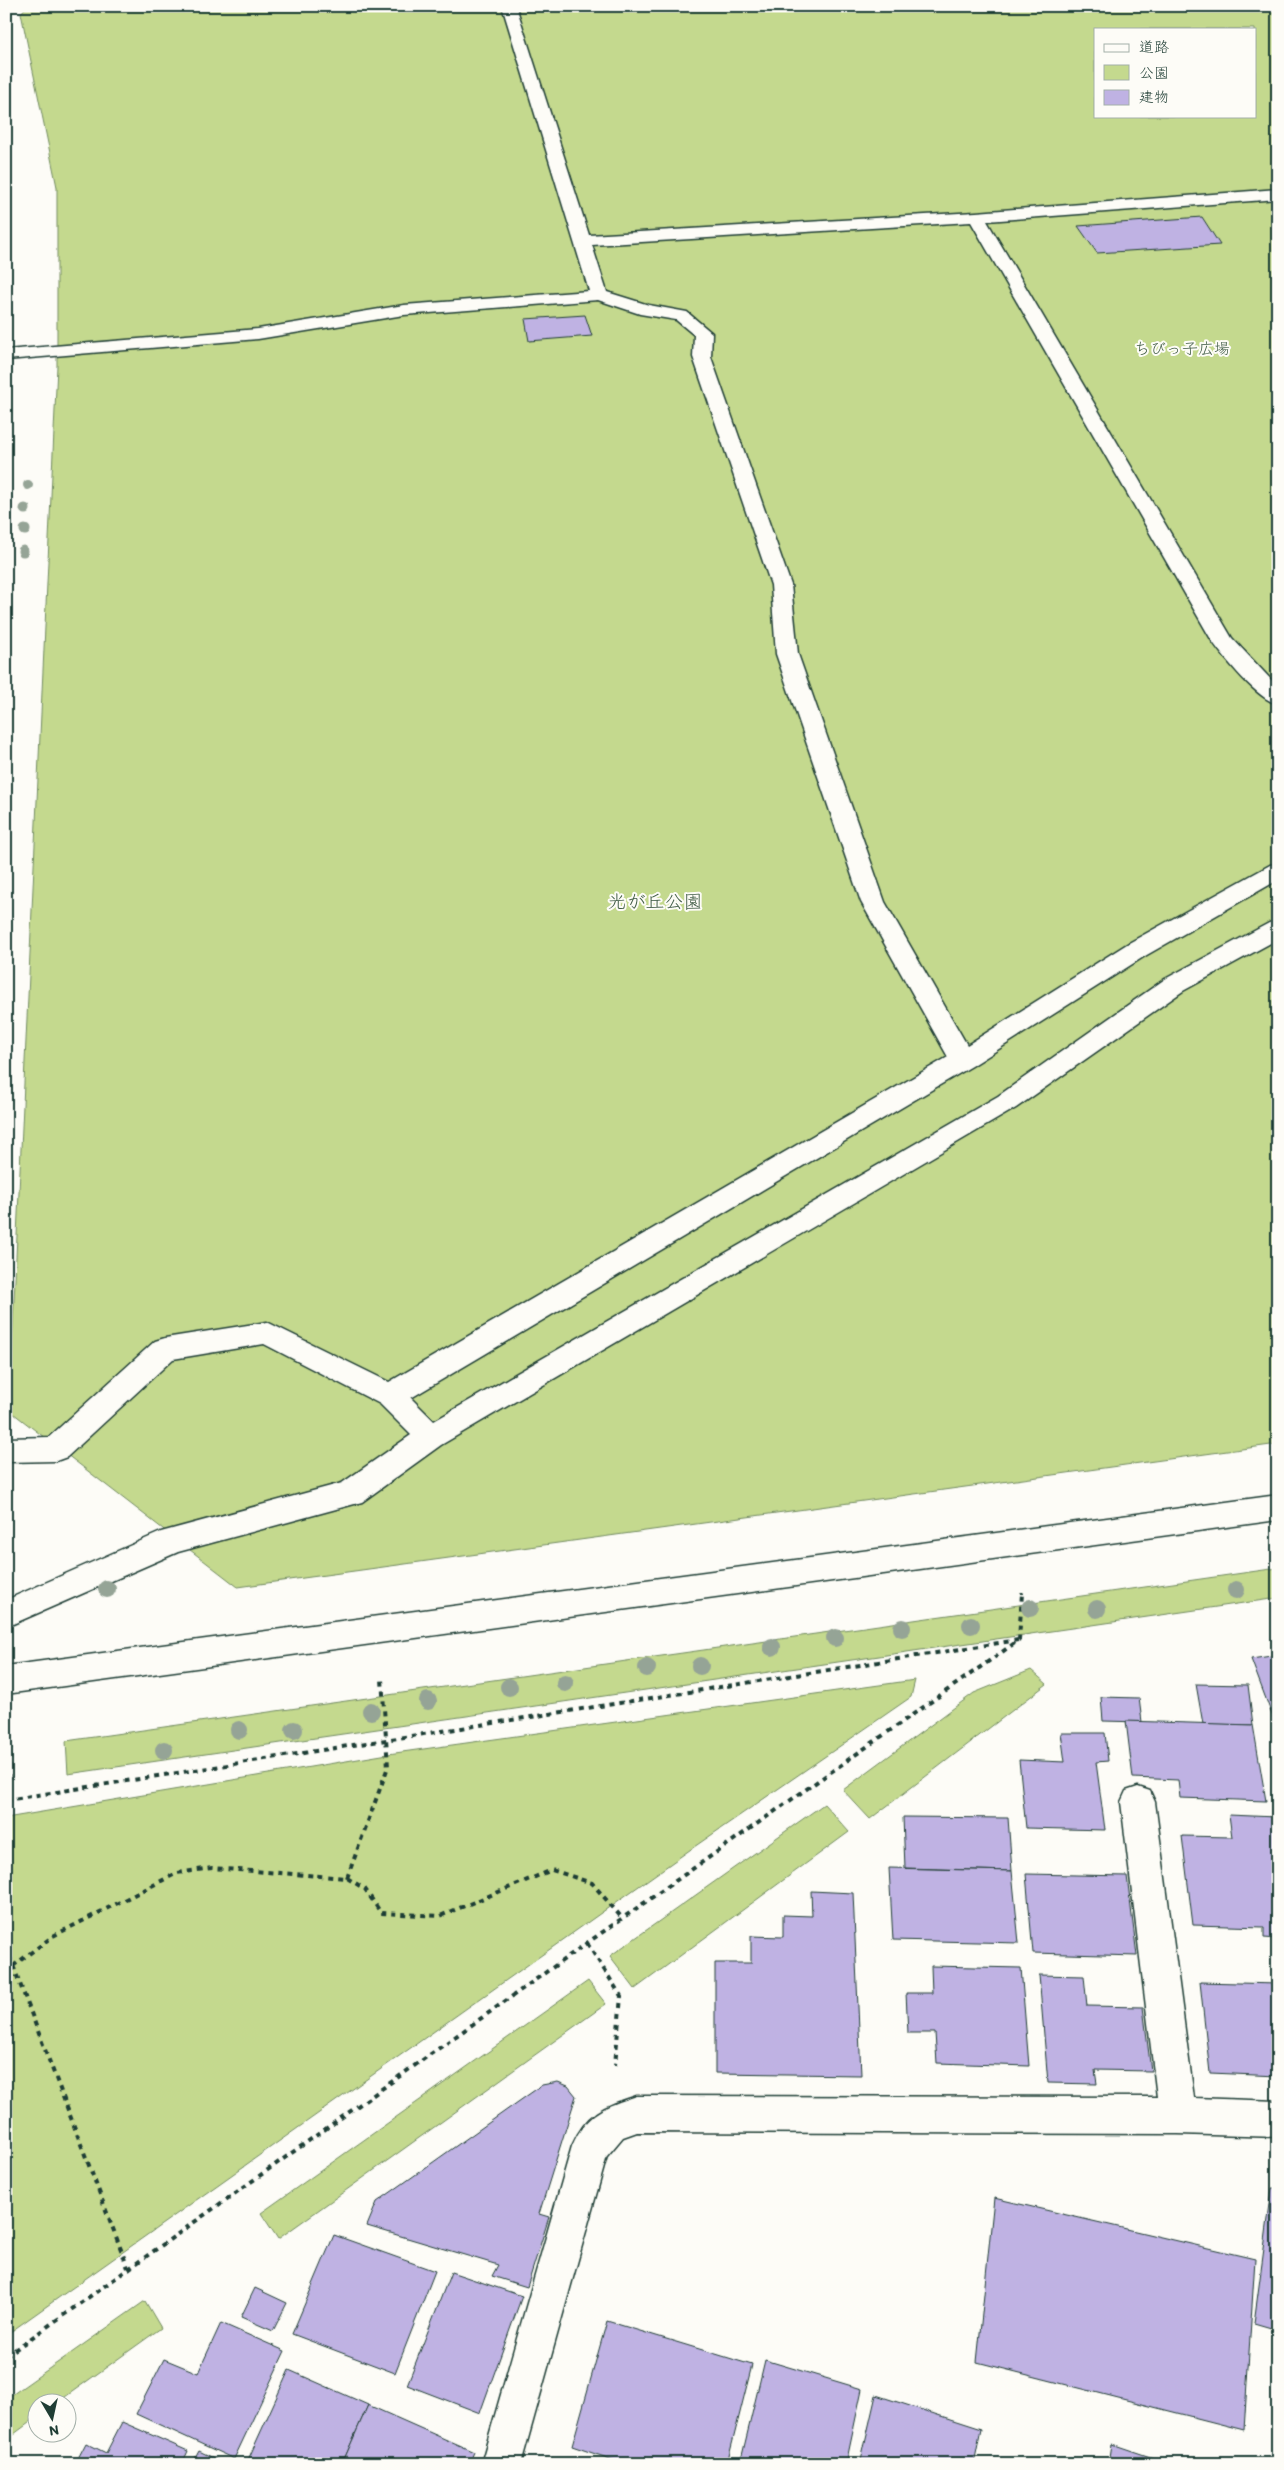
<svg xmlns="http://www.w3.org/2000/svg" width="1284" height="2470" font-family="Itim,'Klee One',sans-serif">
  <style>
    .green { fill: #c4d98e; stroke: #728b61; fill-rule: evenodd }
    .building { fill: #bfb2e3; stroke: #1f3d34 }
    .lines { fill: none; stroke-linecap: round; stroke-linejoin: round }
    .minor-casing { stroke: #1f3d34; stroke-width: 3 }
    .path-far1 { stroke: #1f3d34; stroke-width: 3; stroke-dasharray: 4 4; stroke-linecap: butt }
    .path { stroke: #1f3d34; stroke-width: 4; stroke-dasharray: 5 5; stroke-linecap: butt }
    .minor { fill: #fdfcf7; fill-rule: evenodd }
    .tree { fill: #95a496 }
    .labels { text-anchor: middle; stroke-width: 4; stroke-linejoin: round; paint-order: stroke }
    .far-park-label { font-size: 16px; fill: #405c46; stroke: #fdfcf7 }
    .park-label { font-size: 19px; fill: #405c46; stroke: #fdfcf7 }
  </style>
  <rect width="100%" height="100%" fill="#fdfcf7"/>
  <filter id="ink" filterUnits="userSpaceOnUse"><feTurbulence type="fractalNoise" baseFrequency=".02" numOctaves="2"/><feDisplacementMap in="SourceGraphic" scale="10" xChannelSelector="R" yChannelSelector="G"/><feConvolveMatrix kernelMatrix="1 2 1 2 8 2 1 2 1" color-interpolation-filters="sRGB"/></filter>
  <g filter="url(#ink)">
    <g class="green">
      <path d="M27,6H1278V1444L238,1587L9,1410L57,366V187L21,13ZM1095,29H1255V116H1095Z"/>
      <polygon points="1278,1568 1278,1598 68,1774 66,1741"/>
      <polygon points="1031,1670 1047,1684 870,1819 843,1790 974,1693"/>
      <polygon points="915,1680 911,1697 694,1847 6,2335 6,1818 388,1754"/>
      <polygon points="824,1804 849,1832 635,1989 610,1956"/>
      <polygon points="588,1981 606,2004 278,2239 261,2213"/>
      <polygon points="145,2301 161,2328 58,2402 38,2402 37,2417 6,2440 6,2399"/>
    </g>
    <g class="building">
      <polygon points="1202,217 1220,245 1097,253 1078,226"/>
      <polygon points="585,315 592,336 529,341 525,319"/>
      <polygon points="1278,1655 1278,1731 1251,1659"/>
      <polygon points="1196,1684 1248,1685 1253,1725 1203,1724"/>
      <polygon points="1101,1697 1139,1698 1142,1722 1103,1721"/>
      <polygon points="1126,1721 1253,1725 1266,1801 1180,1798 1178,1780 1133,1778"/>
      <polygon points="1061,1733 1105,1733 1108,1761 1096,1762 1105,1830 1026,1828 1019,1760 1065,1762"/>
      <polygon points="1229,1815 1276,1817 1278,1939 1264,1938 1264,1927 1193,1925 1182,1836 1232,1837"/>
      <polygon points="903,1817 1008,1818 1012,1871 905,1868"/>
      <polygon points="889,1868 1012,1871 1019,1943 893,1940"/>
      <polygon points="1026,1874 1127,1876 1137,1956 1033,1953"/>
      <polygon points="811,1891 853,1893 861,2075 715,2073 715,1963 751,1963 751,1936 783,1937 783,1915 812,1916"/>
      <polygon points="931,1966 1021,1968 1029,2066 937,2063 935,2033 908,2033 906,1993 932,1993"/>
      <polygon points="1039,1975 1084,1976 1087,2006 1143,2007 1151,2071 1095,2070 1097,2084 1048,2083"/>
      <polygon points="1200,1982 1278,1984 1278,2076 1210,2073"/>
      <polygon points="558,2082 568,2086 576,2096 539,2214 549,2217 527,2287 492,2276 498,2265 367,2226 377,2202 542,2085"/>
      <polygon points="1272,2189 1278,2189 1278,2330 1254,2323"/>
      <polygon points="994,2198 1255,2259 1244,2430 977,2362"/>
      <polygon points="334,2235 435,2271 395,2373 292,2334"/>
      <polygon points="451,2272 522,2296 480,2413 407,2385"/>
      <polygon points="255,2288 287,2303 273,2331 241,2317"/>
      <polygon points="607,2321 752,2365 727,2464 625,2464 572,2446"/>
      <polygon points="221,2323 285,2351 234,2459 136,2414 164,2359 198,2373"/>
      <polygon points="765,2360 862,2389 846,2464 740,2464"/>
      <polygon points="289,2370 368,2405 342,2464 251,2464 247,2462"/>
      <polygon points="876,2395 981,2429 974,2464 860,2464"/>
      <polygon points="368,2405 474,2452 469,2464 342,2464"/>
      <polygon points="122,2422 188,2451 182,2464 75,2464 86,2443 106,2453"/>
      <polygon points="1112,2444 1171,2464 1109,2464"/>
      <polygon points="199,2451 226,2464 192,2464"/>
    </g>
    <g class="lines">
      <defs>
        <g id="minor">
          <path d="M502,6H516L589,235L976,212L1278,189V199L987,221L1232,638L1278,687V704C1258,700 1224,658 1212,641L971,222L592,245L607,292L649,305L687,312L712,333L711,357L791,585L798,654L885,902L967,1045L1127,944L1270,865L1278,863V880L1145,956L972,1066L411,1398L434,1421L998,1096L1165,979L1269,923L1278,921V939L1183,991L1016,1108L441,1445L362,1502L178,1552L6,1627V1600L161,1532L342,1483L411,1435L380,1404L264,1344L173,1359L67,1457L56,1461L6,1462V1438L49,1437L155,1341L165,1338L267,1322L389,1382L948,1057L861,902L776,654L771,585L693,357L694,335L676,320L640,314L598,300L404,315L258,339L6,360V350L258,329L404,305L589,291Z"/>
          <polygon points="1278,1495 1278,1520 6,1694 6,1666"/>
          <path d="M1138,1787L1150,1791L1155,1802L1194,2098L1278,2101V2137L1178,2134L637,2132L623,2137L607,2156L521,2464H481L572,2146C587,2112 604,2107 637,2096L1157,2097L1121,1802L1126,1791Z"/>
        </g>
      </defs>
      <use href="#minor" class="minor-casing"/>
      <polyline class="path-far1" points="1022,1594 1022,1592"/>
      <g class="path">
        <polyline points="6,1800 1018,1640"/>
        <polyline points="6,1839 11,1730"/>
        <polyline points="347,1878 388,1767 382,1679"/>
        <polyline points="587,1943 621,1996 615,2065"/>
        <polyline points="6,1947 128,2268"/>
        <polyline points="13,1966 53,1936 177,1873 212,1868 347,1878 365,1889 381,1913 440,1916 552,1870 592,1883 622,1918"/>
        <polyline points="6,2356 587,1943 1019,1640 1022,1593"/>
      </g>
      <use href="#minor" class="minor"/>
    </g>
    <g class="tree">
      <circle cx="28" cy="485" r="5"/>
      <circle cx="25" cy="509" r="5.5"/>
      <circle cx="25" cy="530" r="5.5"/>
      <circle cx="23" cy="551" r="5.5"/>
      <circle cx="107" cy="1589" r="9"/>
      <circle cx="1236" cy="1590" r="9"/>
      <circle cx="1030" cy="1608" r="9"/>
      <circle cx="1097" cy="1609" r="9"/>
      <circle cx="971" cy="1625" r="9"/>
      <circle cx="902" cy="1628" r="9"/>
      <circle cx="835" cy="1638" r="9"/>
      <circle cx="772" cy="1647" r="9"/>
      <circle cx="700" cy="1666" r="9"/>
      <circle cx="647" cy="1668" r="9"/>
      <circle cx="565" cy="1683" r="9"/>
      <circle cx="509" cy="1687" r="9"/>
      <circle cx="428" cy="1701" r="9"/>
      <circle cx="371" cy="1711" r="9"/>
      <circle cx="239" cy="1730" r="9"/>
      <circle cx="294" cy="1730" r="9"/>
      <circle cx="164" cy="1750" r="9"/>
    </g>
  </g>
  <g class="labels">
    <g class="far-park-label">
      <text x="1182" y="354">ちびっ子広場</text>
    </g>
    <g class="park-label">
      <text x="655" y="908">光が丘公園</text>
    </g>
  </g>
  <rect width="1284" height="2470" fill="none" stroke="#fdfcf7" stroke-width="25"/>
  <rect x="12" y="12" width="1259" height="2445" fill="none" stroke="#1f3d34" stroke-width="2" filter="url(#ink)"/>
  <rect x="1094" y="28" width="162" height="90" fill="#fdfcf7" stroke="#a4b0a9"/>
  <rect x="1104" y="44" width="25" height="8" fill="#fdfcf7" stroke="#a4b0a9"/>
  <text x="1139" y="52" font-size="15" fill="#1f3d34">道路</text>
  <rect x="1104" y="65" width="25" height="15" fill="#c4d98e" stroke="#a4b0a9"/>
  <text x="1139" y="78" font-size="15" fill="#1f3d34">公園</text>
  <rect x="1104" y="90" width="25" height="15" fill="#bfb2e3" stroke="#a4b0a9"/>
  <text x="1139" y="102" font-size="15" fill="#1f3d34">建物</text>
  <g transform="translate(52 2418) rotate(171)"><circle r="24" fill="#fdfcf7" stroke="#a4b0a9"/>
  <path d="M0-4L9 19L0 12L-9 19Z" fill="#1f3d34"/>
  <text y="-8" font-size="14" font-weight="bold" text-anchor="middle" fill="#1f3d34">N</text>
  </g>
</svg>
